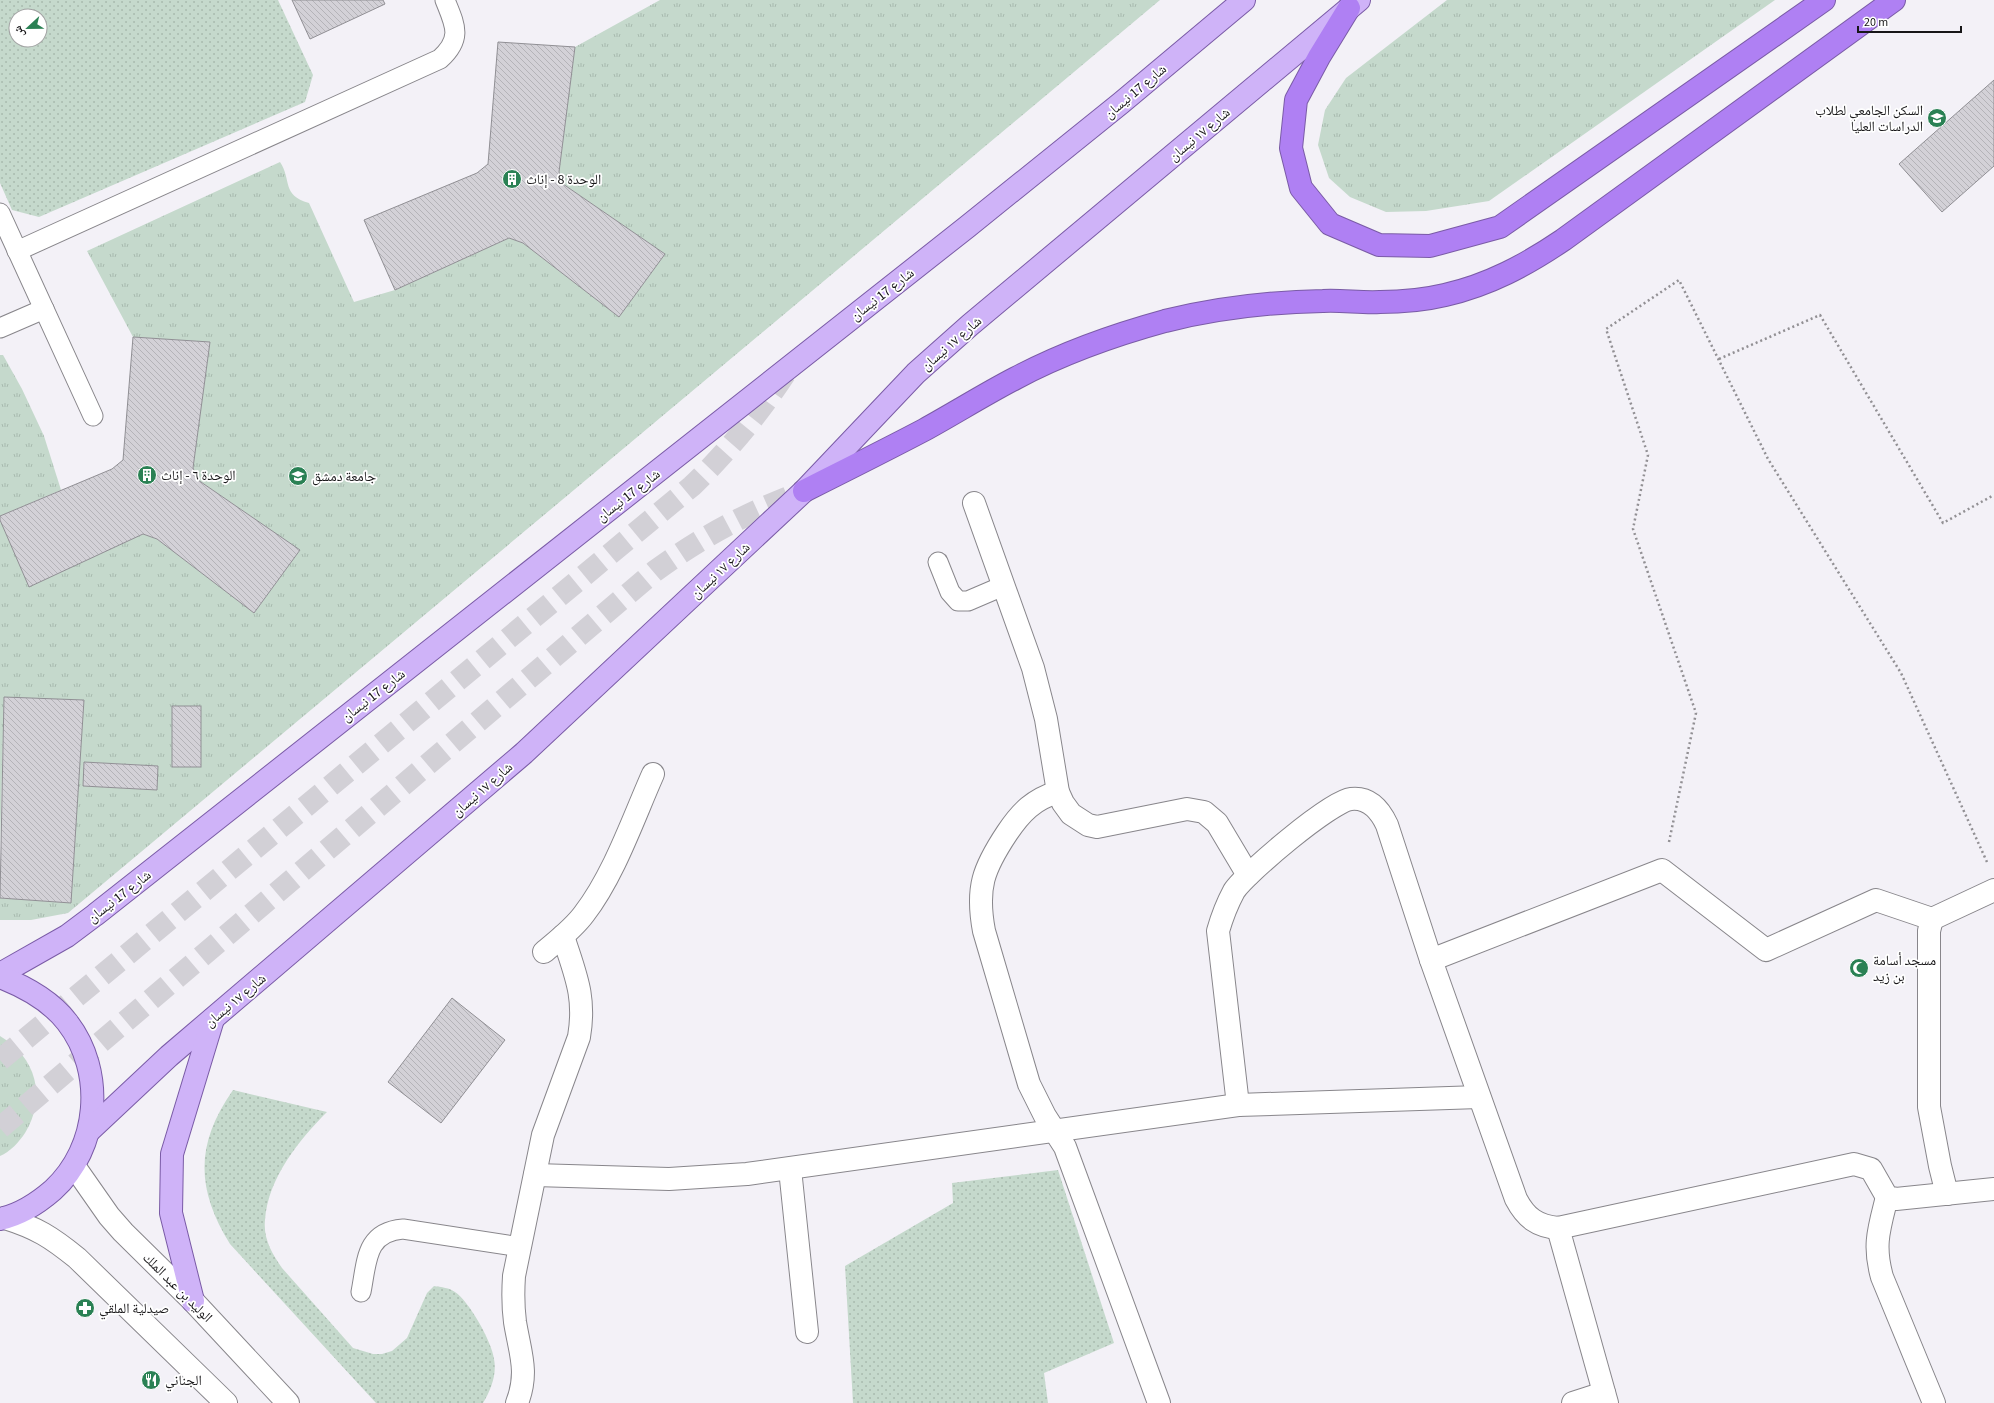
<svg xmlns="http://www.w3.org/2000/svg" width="1994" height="1403" font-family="'Source Sans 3','Noto Naskh Arabic',sans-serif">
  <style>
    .grass { fill: url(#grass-tufts); fill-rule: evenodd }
    .park { fill: url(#park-dots); fill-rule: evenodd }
    .building { fill: url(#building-back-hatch); stroke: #908f94 }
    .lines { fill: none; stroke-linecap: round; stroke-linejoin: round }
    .primary-tunnel { stroke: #d2d0d6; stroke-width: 22; stroke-dasharray: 22 11; stroke-linecap: butt }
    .lane-casing { stroke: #88868b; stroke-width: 21 }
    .street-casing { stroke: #88868b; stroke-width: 24 }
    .secondary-casing { stroke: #88868b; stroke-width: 24 }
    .primary-casing { stroke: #7a5ba6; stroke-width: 24 }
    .highway-casing { stroke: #7a5ba6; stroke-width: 24 }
    .path { stroke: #929094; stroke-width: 2.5; stroke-dasharray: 2 3; stroke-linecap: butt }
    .lane { stroke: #fff; stroke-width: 19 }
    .street { stroke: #fff; stroke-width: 22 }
    .secondary { stroke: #fff; stroke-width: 22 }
    .primary { stroke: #cfb3f8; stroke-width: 22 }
    .highway { stroke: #af80f3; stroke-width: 22 }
    .labels { text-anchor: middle; stroke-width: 3.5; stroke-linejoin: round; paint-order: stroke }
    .street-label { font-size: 14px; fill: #171618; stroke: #fff }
    .poi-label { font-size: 14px; fill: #171618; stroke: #fff; text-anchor: start }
  </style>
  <defs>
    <pattern id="grass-tufts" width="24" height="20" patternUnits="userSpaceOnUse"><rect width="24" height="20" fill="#c5d9cc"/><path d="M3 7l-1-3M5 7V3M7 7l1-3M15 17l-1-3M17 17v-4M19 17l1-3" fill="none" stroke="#a8baae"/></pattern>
    <pattern id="park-dots" width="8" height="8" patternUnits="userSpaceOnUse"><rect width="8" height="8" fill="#c5d9cc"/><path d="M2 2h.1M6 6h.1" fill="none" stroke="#a8baae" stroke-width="1.8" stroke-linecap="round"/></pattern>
    <pattern id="building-back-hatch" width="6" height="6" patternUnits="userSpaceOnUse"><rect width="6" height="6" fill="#d3d1d7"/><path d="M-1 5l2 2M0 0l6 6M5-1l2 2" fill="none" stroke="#b4b3b8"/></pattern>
  </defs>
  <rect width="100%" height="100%" fill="#f3f1f7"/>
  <g class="grass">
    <path d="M660,0H1160L68,913L31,920H0V898L71,903L84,700L4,698L0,849V520L29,586L143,534L157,539L254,613L300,550L198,480L193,468L210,342L133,337L87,251L280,162C292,180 281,195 309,203L354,302L395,290L509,238L523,243L619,317L665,254L563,184L559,172L575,47ZM172,706H201V767H172ZM84,762L158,766L157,790L83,786Z"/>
    <polygon points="1447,0 1775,0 1489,201 1426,211 1386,212 1350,197 1329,178 1318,145 1325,110 1346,78"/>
    <polygon points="0,355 3,355 22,389 44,436 61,490 0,516"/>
    <path d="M0,1036C36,1057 47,1097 25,1133C19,1142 10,1152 0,1156Z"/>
  </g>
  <g class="park">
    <path d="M0,0H278L313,75L305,102L39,217L12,210L0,183ZM16,16H40V40H16Z"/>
    <path d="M233,1090L327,1112C299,1140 268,1178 265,1220C263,1238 272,1254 282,1268L353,1348L373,1354H382L392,1351L407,1338L427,1293L434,1286C441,1287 450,1288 455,1292C469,1301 492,1342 494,1359C497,1374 491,1390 483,1403H376L230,1244C196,1189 195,1144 233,1090Z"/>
    <polygon points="1058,1170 1114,1343 1044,1373 1048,1403 853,1403 845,1266 953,1203 952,1183"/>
  </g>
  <g class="building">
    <polygon points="292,0 383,0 385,4 310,39"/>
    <polygon points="498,42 575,47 559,172 563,184 665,254 619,317 523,243 509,238 395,290 364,220 477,173 488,164"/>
    <polygon points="1994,80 1994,166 1942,212 1899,164"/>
    <polygon points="133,337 210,342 193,468 198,480 300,550 254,613 157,539 143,534 29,587 0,520 0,516 112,469 123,460"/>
    <polygon points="4,697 84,700 71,903 0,898"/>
    <rect x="172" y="706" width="29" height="61"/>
    <polygon points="84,762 158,766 157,790 83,786"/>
    <polygon points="452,998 505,1040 441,1123 388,1082"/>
  </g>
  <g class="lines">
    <g class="primary-tunnel">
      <path d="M0,1060L692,486C728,451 759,414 787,371"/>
      <path d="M0,1128L655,571C703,536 748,512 804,491"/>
    </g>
    <defs>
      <g id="lane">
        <polyline points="0,213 93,416"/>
        <path d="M17,251L440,59C463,38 455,25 445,0"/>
        <polyline points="0,328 44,309"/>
        <polyline points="938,562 950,592 958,601 968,601 1003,586"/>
        <path d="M361,1292C367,1262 365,1232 403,1229L520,1247"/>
      </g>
      <g id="street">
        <polyline points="974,503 1033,668 1046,719 1058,792 1063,803 1071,814 1088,825 1097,827 1187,809 1204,812 1217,823 1248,875"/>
        <path d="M1058,792C1034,799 1021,812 1007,833C983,869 976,888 984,931L1029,1084L1045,1116L1065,1147L1159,1403"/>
        <polyline points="1932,919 1929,931 1929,1107 1940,1166 1947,1194"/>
        <path d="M544,952C558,940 573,929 584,914C614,875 633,819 653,774"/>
        <polyline points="1431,960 1662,870 1766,950 1876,900 1932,919 1994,890"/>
        <path d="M1238,1105L1218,931C1222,917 1227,904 1234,891C1246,873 1331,801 1351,799C1369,797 1380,810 1387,825L1431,960L1516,1199C1526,1218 1537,1226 1558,1228L1854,1164L1871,1169L1887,1197L1896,1199L1994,1189"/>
        <polyline points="790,1169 807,1332"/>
        <polyline points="535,1175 669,1179 747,1174 1238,1105 1479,1097"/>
        <path d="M1887,1197C1879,1229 1873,1245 1882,1277L1934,1403"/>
        <polyline points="1558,1228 1607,1403"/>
        <path d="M517,1403C529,1372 520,1353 515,1322C513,1307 513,1291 514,1276L543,1135L579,1037C586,996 575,974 563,936"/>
        <polyline points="1573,1403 1604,1393"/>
      </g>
      <g id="secondary">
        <polyline points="74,1166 109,1216 123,1232 193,1301 288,1403"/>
        <path d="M5,1218C37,1228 51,1237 77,1258L226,1403"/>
      </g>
      <g id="primary">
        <polyline points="0,974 67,936 95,915 967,227 1121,103 1244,0"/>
        <path d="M0,977C26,987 50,1000 67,1022C106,1072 99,1148 53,1190C38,1203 19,1215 0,1219"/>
        <polyline points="89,1131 169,1056 524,753 804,491 916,373 970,325 1359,0"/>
        <polyline points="193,1301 171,1213 172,1154 213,1019"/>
      </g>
      <g id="highway">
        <polyline points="1349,8 1319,57 1296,100 1291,148 1301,188 1330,224 1379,245 1430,246 1500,227 1824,0"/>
        <path d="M804,491C844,471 884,451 924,430C955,413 985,394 1016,378C1063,353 1114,335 1165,321C1217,308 1270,302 1323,301C1342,300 1361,303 1380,302C1402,302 1424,300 1445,295C1489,285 1526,265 1563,240L1894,0"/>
      </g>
    </defs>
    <use href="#lane" class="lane-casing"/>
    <use href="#street" class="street-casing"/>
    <use href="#secondary" class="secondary-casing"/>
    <use href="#primary" class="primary-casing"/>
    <use href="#highway" class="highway-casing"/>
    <g class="path">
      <polyline points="1719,359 1820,315 1943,523 1994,495"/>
      <polyline points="1669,842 1696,713 1633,529 1648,455 1606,329 1679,280 1768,459 1901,673 1987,862"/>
    </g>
    <use href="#lane" class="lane"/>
    <use href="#street" class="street"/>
    <use href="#secondary" class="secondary"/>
    <use href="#primary" class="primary"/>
    <use href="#highway" class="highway"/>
  </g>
  <defs>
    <symbol id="university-disc" viewBox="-11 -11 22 22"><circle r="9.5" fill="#2a8154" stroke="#fff"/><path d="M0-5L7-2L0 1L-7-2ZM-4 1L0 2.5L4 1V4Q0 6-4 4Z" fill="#fff"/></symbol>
    <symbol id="building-disc" viewBox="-11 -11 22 22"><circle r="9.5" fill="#2a8154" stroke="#fff"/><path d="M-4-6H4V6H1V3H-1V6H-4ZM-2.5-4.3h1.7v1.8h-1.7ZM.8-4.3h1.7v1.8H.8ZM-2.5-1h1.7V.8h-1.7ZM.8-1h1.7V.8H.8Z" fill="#fff"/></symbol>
    <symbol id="mosque-disc" viewBox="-11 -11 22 22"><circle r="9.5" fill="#2a8154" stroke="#fff"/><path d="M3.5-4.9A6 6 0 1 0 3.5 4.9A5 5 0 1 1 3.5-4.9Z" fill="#fff"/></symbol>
    <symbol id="pharmacy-disc" viewBox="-11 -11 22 22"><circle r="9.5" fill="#2a8154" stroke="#fff"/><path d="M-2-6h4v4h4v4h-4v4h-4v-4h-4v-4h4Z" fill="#fff"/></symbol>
    <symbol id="restaurant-disc" viewBox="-11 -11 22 22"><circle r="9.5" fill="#2a8154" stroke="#fff"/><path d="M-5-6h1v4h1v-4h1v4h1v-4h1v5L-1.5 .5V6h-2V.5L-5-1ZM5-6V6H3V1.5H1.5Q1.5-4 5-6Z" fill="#fff"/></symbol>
  </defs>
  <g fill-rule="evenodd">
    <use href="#university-disc" x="1926" y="107" width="22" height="22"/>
    <use href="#building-disc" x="501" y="168" width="22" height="22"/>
    <use href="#building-disc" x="136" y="464" width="22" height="22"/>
    <use href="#university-disc" x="287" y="465" width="22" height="22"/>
    <use href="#mosque-disc" x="1848" y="957" width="22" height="22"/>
    <use href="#pharmacy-disc" x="74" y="1297" width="22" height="22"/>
    <use href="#restaurant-disc" x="140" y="1369" width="22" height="22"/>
  </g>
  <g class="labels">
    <g class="street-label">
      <text transform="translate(1135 91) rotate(-40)" y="5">شارع 17 نيسان</text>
      <text transform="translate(1199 134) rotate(-40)" y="5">شارع ١٧ نيسان</text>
      <text transform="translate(882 294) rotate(-38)" y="5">شارع 17 نيسان</text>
      <text transform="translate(951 343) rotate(-41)" y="5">شارع ١٧ نيسان</text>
      <text transform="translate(628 495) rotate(-38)" y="5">شارع 17 نيسان</text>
      <text transform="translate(720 570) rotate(-43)" y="5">شارع ١٧ نيسان</text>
      <text transform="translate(373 695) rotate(-38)" y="5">شارع 17 نيسان</text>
      <text transform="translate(482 789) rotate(-41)" y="5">شارع ١٧ نيسان</text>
      <text transform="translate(119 896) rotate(-38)" y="5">شارع 17 نيسان</text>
      <text transform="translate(235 1000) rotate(-40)" y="5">شارع ١٧ نيسان</text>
      <text transform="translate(178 1287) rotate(45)" y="5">الوليد بن عبد الملك</text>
    </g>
    <g class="poi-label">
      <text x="1923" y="115" text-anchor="end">السكن الجامعي لطلاب<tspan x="1923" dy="16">الدراسات العليا</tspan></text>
      <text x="526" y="184">الوحدة 8 - إناث</text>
      <text x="161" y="480">الوحدة ٦ - إناث</text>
      <text x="312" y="481">جامعة دمشق</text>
      <text x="1873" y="965">مسجد أسامة<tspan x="1873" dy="16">بن زيد</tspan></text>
      <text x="99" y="1313">صيدلية الملقي</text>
      <text x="165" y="1385">الجناني</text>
    </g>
  </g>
  <g transform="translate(28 28) rotate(248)"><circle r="19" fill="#ffffff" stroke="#a2a2a3"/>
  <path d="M0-3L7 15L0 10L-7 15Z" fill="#2a8154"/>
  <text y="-6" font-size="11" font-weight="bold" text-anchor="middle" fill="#171618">ش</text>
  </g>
  <path d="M1858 26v6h103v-6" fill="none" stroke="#171618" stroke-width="2"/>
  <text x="1864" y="26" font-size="12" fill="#171618" stroke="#ffffff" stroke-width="3" paint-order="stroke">20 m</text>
</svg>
